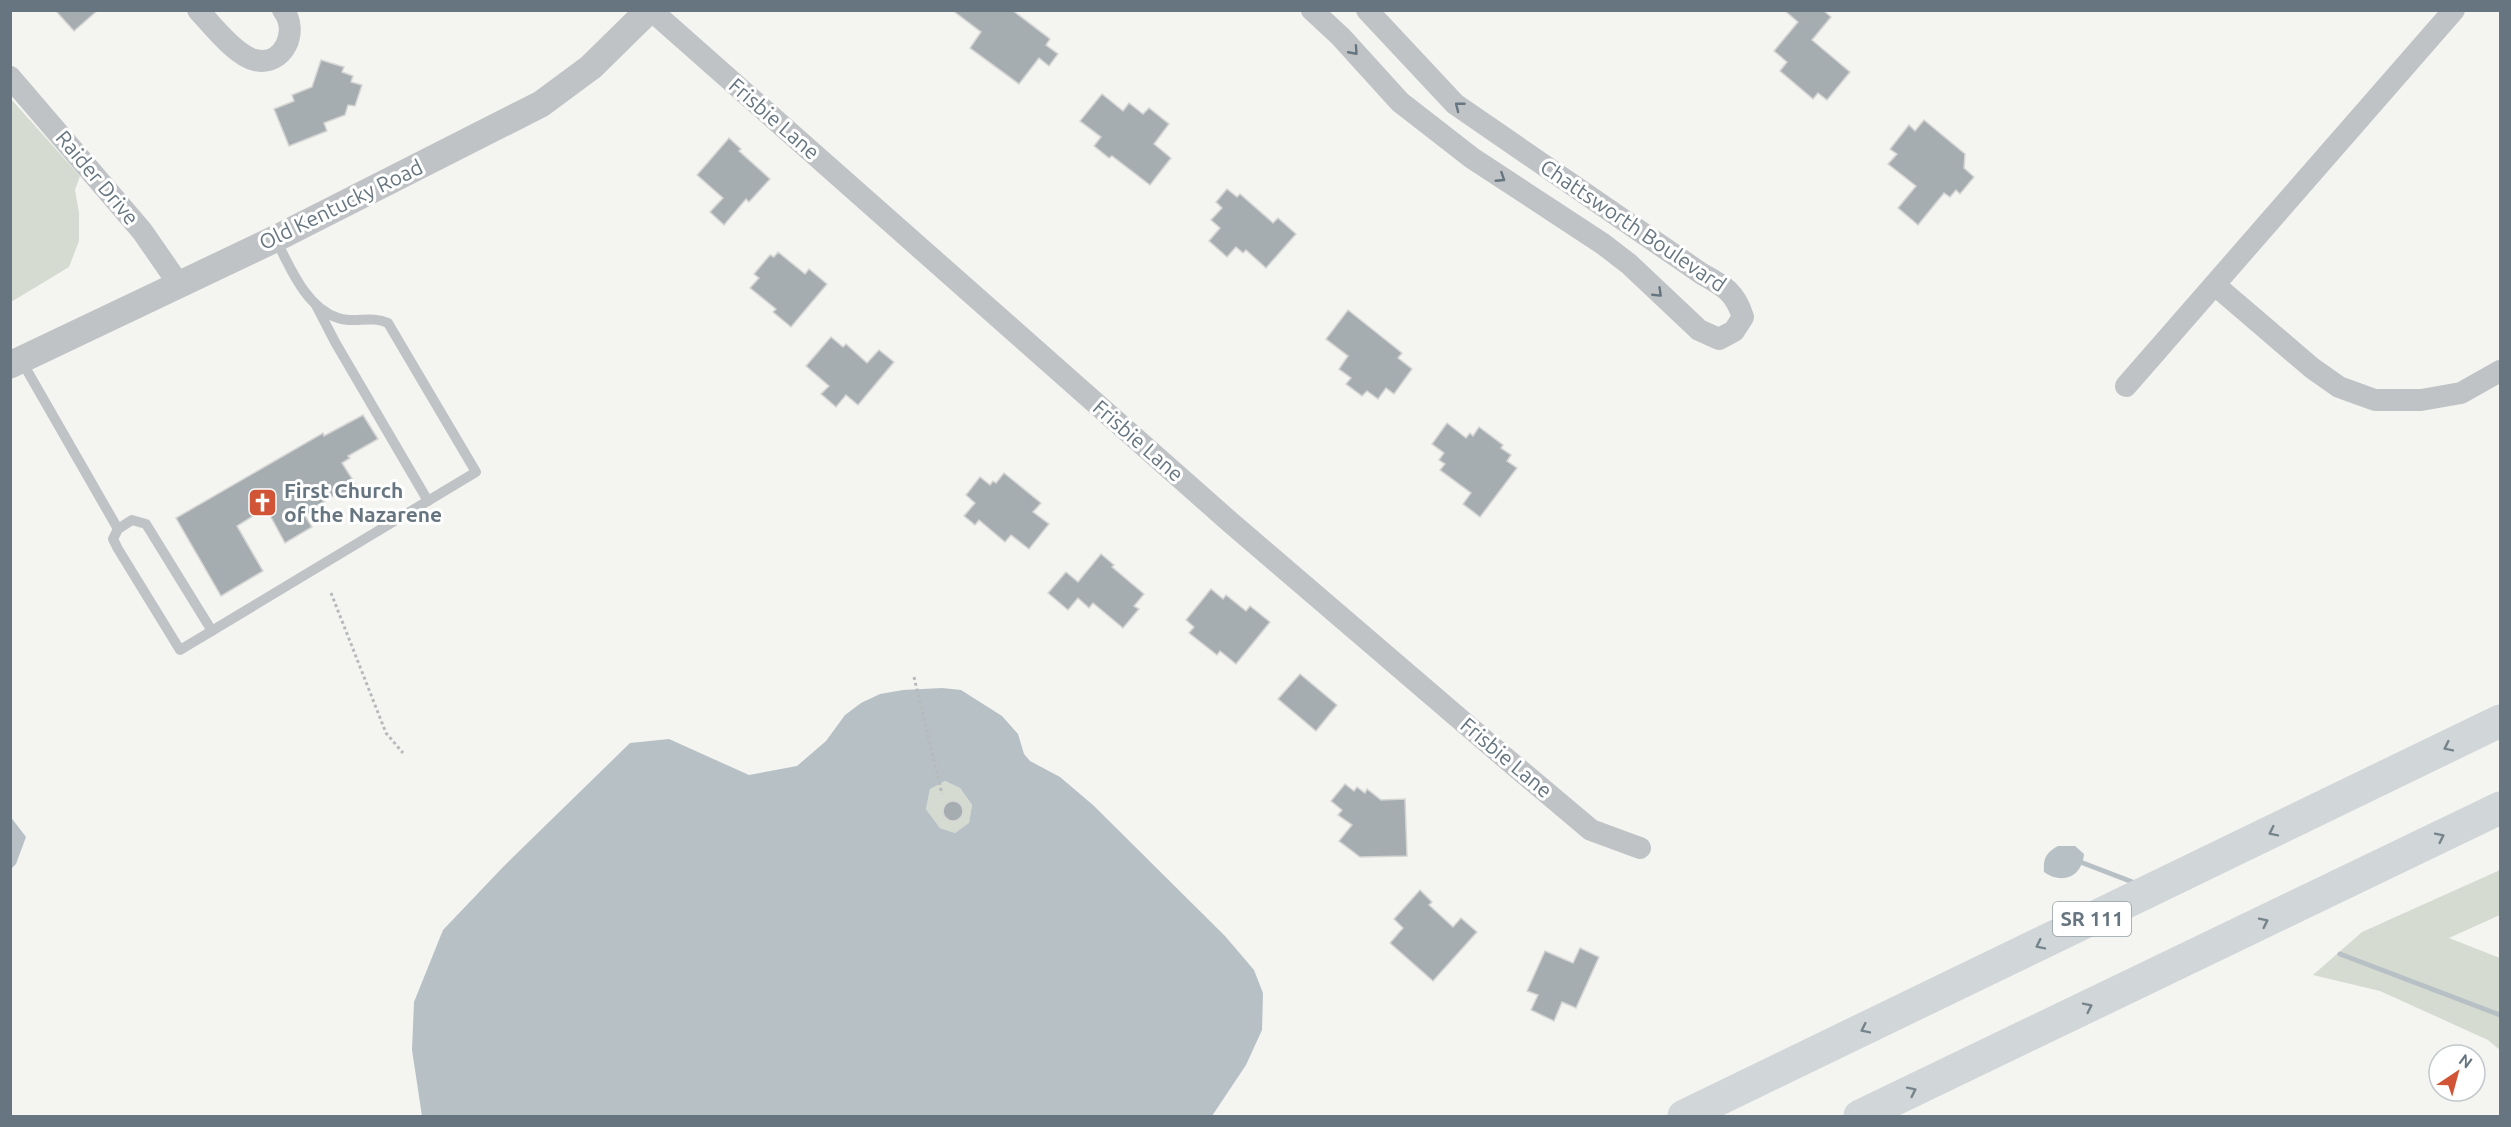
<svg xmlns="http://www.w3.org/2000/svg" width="2511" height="1127" font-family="Ubuntu,sans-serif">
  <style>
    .green { fill: #d6dbd2 }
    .water { fill: #b7c1c5; fill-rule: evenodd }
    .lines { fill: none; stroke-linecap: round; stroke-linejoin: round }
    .stream { stroke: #b7c1c5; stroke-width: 5 }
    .building { fill: #a6adb1; stroke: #d5d5d4; stroke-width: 1.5 }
    .path { stroke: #b7babc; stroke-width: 3; stroke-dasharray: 3 3; stroke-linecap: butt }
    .service { stroke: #c0c3c6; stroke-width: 10 }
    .minor { stroke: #c0c3c6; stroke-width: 22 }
    .tertiary { stroke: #c0c3c6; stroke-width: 27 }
    .motorway { stroke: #d1d6d9; stroke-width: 33 }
    .oneway { stroke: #66757f }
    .oneway2 { stroke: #76848c }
    .labels { text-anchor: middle; stroke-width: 6; stroke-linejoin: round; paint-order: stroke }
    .shield { fill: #fff; stroke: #949ea5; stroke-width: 1.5 }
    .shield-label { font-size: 20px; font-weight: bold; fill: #66757f }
    .street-label { font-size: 21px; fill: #66757f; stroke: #fff }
    .poi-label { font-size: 21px; font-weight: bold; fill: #66757f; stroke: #fff; text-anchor: start }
  </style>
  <rect width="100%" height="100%" fill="#f4f4f1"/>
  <g class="green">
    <polygon points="10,98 80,176 75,190 79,213 79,241 69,267 11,302"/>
    <polygon points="945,781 960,788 972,805 969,824 955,833 940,828 926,809 930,788"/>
    <polygon points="2500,870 2500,915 2449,938 2500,958 2500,1050 2488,1040 2380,991 2313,975 2362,932"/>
  </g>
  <g class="water">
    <path d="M942,688L961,690L1002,716L1018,734L1024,754L1030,761L1060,777L1093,805L1225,936L1254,970L1263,993L1262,1030L1246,1065L1212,1116H422L412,1050L414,1002L443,930L504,866L630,743L669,739L749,775L797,766L826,741L845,715L861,703L880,694L903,690ZM945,781L960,788L972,805L969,823L955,833L940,828L926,809L930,789Z"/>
    <polygon points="10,816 26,837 16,864 11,869"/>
    <path d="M2058,846H2075L2084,854C2082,877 2062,885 2044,872C2043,858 2046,853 2058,846Z"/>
  </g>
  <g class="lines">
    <g class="stream">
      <polyline points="2083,863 2135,883"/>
      <polyline points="2340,954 2500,1015"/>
    </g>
  </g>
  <g class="building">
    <polygon points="55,10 98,10 74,31"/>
    <polygon points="952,10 1012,10 1050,39 1046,45 1058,54 1049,66 1039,58 1019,84 970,48 981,32"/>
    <polygon points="1784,10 1823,10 1831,17 1812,40 1850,72 1827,100 1818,93 1813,99 1780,71 1787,62 1774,51 1798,22"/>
    <polygon points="321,60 344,67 342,72 353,76 351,82 362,85 355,106 348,105 345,115 324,123 327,131 289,146 274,109 294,101 292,95 312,87"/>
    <polygon points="1102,94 1123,111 1129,103 1143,114 1149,108 1169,124 1154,144 1171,158 1150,185 1112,156 1109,158 1094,146 1101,137 1080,121"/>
    <polygon points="1924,120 1965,154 1964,168 1974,177 1960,194 1956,190 1950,197 1944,193 1918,225 1898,208 1916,186 1888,164 1897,154 1890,149 1909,125 1915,131"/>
    <polygon points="729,138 741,149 739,151 770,179 749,202 746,199 724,225 710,212 723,198 697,175"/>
    <polygon points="1227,189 1237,197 1240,194 1273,223 1278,218 1296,234 1266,268 1246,250 1243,253 1236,247 1227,257 1209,241 1220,228 1211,220 1222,208 1216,202"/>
    <polygon points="778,252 805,274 809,269 827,284 791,327 773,312 776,309 750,288 759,278 754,274 770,255 774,257"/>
    <polygon points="1348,310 1402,353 1398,358 1412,369 1394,394 1386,388 1378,399 1367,391 1362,396 1346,384 1351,378 1339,369 1348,356 1326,339"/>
    <polygon points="831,337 843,347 846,344 867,363 879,350 894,362 858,405 846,395 836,407 821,394 829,386 806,366"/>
    <polygon points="363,415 378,439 348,456 350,458 342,463 358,488 343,497 340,492 313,508 314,510 305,516 312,527 285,543 266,508 237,526 263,571 221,596 176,518 323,433 324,436"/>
    <polygon points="1447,423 1466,438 1470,433 1473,436 1479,427 1503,445 1501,448 1511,455 1507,461 1517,468 1480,517 1463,504 1471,493 1440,470 1445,464 1439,460 1444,453 1432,444"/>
    <polygon points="1004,473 1041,503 1033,512 1049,524 1029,549 1011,535 1005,542 979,520 975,525 964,516 975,503 966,495 980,477 990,485 993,481 996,483"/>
    <polygon points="1101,554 1114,565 1112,567 1144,594 1134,606 1139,609 1123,628 1093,603 1089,608 1078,598 1068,610 1048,593 1066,572 1078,582"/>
    <polygon points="1211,589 1223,599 1226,595 1246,611 1250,606 1270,622 1236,664 1220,651 1217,655 1189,633 1194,627 1186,620"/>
    <polygon points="1300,674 1337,705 1316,731 1278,699"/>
    <polygon points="1345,784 1354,791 1357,787 1365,793 1367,789 1381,800 1405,799 1407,856 1360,857 1339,841 1352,825 1338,815 1342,810 1331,801"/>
    <circle cx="953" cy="811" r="10"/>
    <polygon points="1420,890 1432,902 1429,905 1453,927 1461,918 1477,932 1433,981 1390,943 1403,928 1394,919"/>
    <polygon points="1580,948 1599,957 1576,1008 1562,1002 1554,1021 1531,1010 1538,995 1527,991 1545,951 1573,963"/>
  </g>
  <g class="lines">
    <g class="path">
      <polyline points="331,593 386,733 403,753"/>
      <polyline points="914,677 942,794"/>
    </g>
    <g class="service">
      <polyline points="316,305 335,342 428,501"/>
      <path d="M21,360L118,529L113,539L118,549L180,650L476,472L388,323C371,315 354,324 338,318C306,308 290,267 276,240"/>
      <polyline points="118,529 132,520 146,524 212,631"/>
    </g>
    <g class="minor">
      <path d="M198,10C211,24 236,56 255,60C283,67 300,31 283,10"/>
      <polyline points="651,10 1230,522 1496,750 1591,830 1640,848"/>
      <path d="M1312,10L1341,37L1400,102L1472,158L1603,244L1629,264L1699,330L1719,339L1734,331L1743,317C1735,292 1724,286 1702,274L1455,104L1367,10"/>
      <polyline points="10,77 142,231 178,283"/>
      <polyline points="2215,285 2312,368 2339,387 2375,400 2421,400 2461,393 2500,371"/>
      <polyline points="2126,386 2454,10"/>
    </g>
    <polyline class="tertiary" points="10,365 275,239 541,104 591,67 649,10"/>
    <g class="motorway">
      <polyline points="1684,1116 2500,721"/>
      <polyline points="1860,1116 2500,808"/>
    </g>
  </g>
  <defs><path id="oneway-chevron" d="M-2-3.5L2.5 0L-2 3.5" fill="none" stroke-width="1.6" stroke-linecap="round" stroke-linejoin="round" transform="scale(1.5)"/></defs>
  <g class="oneway">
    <use href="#oneway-chevron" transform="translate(1354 51) rotate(48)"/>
    <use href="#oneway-chevron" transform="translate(1459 106) rotate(-142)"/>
    <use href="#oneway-chevron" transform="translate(1501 178) rotate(33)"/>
    <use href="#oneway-chevron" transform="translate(1658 293) rotate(44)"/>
  </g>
  <g class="oneway2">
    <use href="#oneway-chevron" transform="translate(2448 747) rotate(154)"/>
    <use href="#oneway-chevron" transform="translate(2273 832) rotate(154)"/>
    <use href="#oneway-chevron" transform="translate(2440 837) rotate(-26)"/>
    <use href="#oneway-chevron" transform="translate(2264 922) rotate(-26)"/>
    <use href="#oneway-chevron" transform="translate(2040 945) rotate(154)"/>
    <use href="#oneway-chevron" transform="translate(2088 1007) rotate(-26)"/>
    <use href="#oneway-chevron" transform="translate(1865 1029) rotate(154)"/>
    <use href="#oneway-chevron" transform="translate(1912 1091) rotate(-26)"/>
  </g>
  <defs>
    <symbol id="church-square" viewBox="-11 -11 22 22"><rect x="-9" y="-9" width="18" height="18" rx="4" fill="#d05435" stroke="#fff"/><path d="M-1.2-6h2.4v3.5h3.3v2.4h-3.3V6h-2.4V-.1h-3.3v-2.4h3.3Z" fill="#fff"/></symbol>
  </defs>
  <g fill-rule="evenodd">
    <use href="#church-square" x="246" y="486" width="33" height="33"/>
  </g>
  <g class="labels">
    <rect class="shield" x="2053" y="902" width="78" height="34" rx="4.5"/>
    <g class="shield-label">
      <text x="2092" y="926">SR 111</text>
    </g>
    <g class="street-label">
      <text transform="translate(774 119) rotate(41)" y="7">Frisbie Lane</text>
      <text transform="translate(97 178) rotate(50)" y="7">Raider Drive</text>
      <text transform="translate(341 205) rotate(-26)" y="7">Old Kentucky Road</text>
      <text transform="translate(1633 226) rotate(34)" y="7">Chattsworth Boulevard</text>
      <text transform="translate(1138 441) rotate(41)" y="7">Frisbie Lane</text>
      <text transform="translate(1506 758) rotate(40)" y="7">Frisbie Lane</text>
    </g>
    <g class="poi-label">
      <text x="284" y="498">First Church<tspan x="284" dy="24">of the Nazarene</tspan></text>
    </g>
  </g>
  <rect width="2511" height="1127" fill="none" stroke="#66757f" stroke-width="24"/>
  <g transform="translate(2457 1073) rotate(36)"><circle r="28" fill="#ffffff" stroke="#c2c8cc" stroke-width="1.5"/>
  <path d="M0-4.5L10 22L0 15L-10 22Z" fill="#d05435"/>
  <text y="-9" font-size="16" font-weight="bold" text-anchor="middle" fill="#66757f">N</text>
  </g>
</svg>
